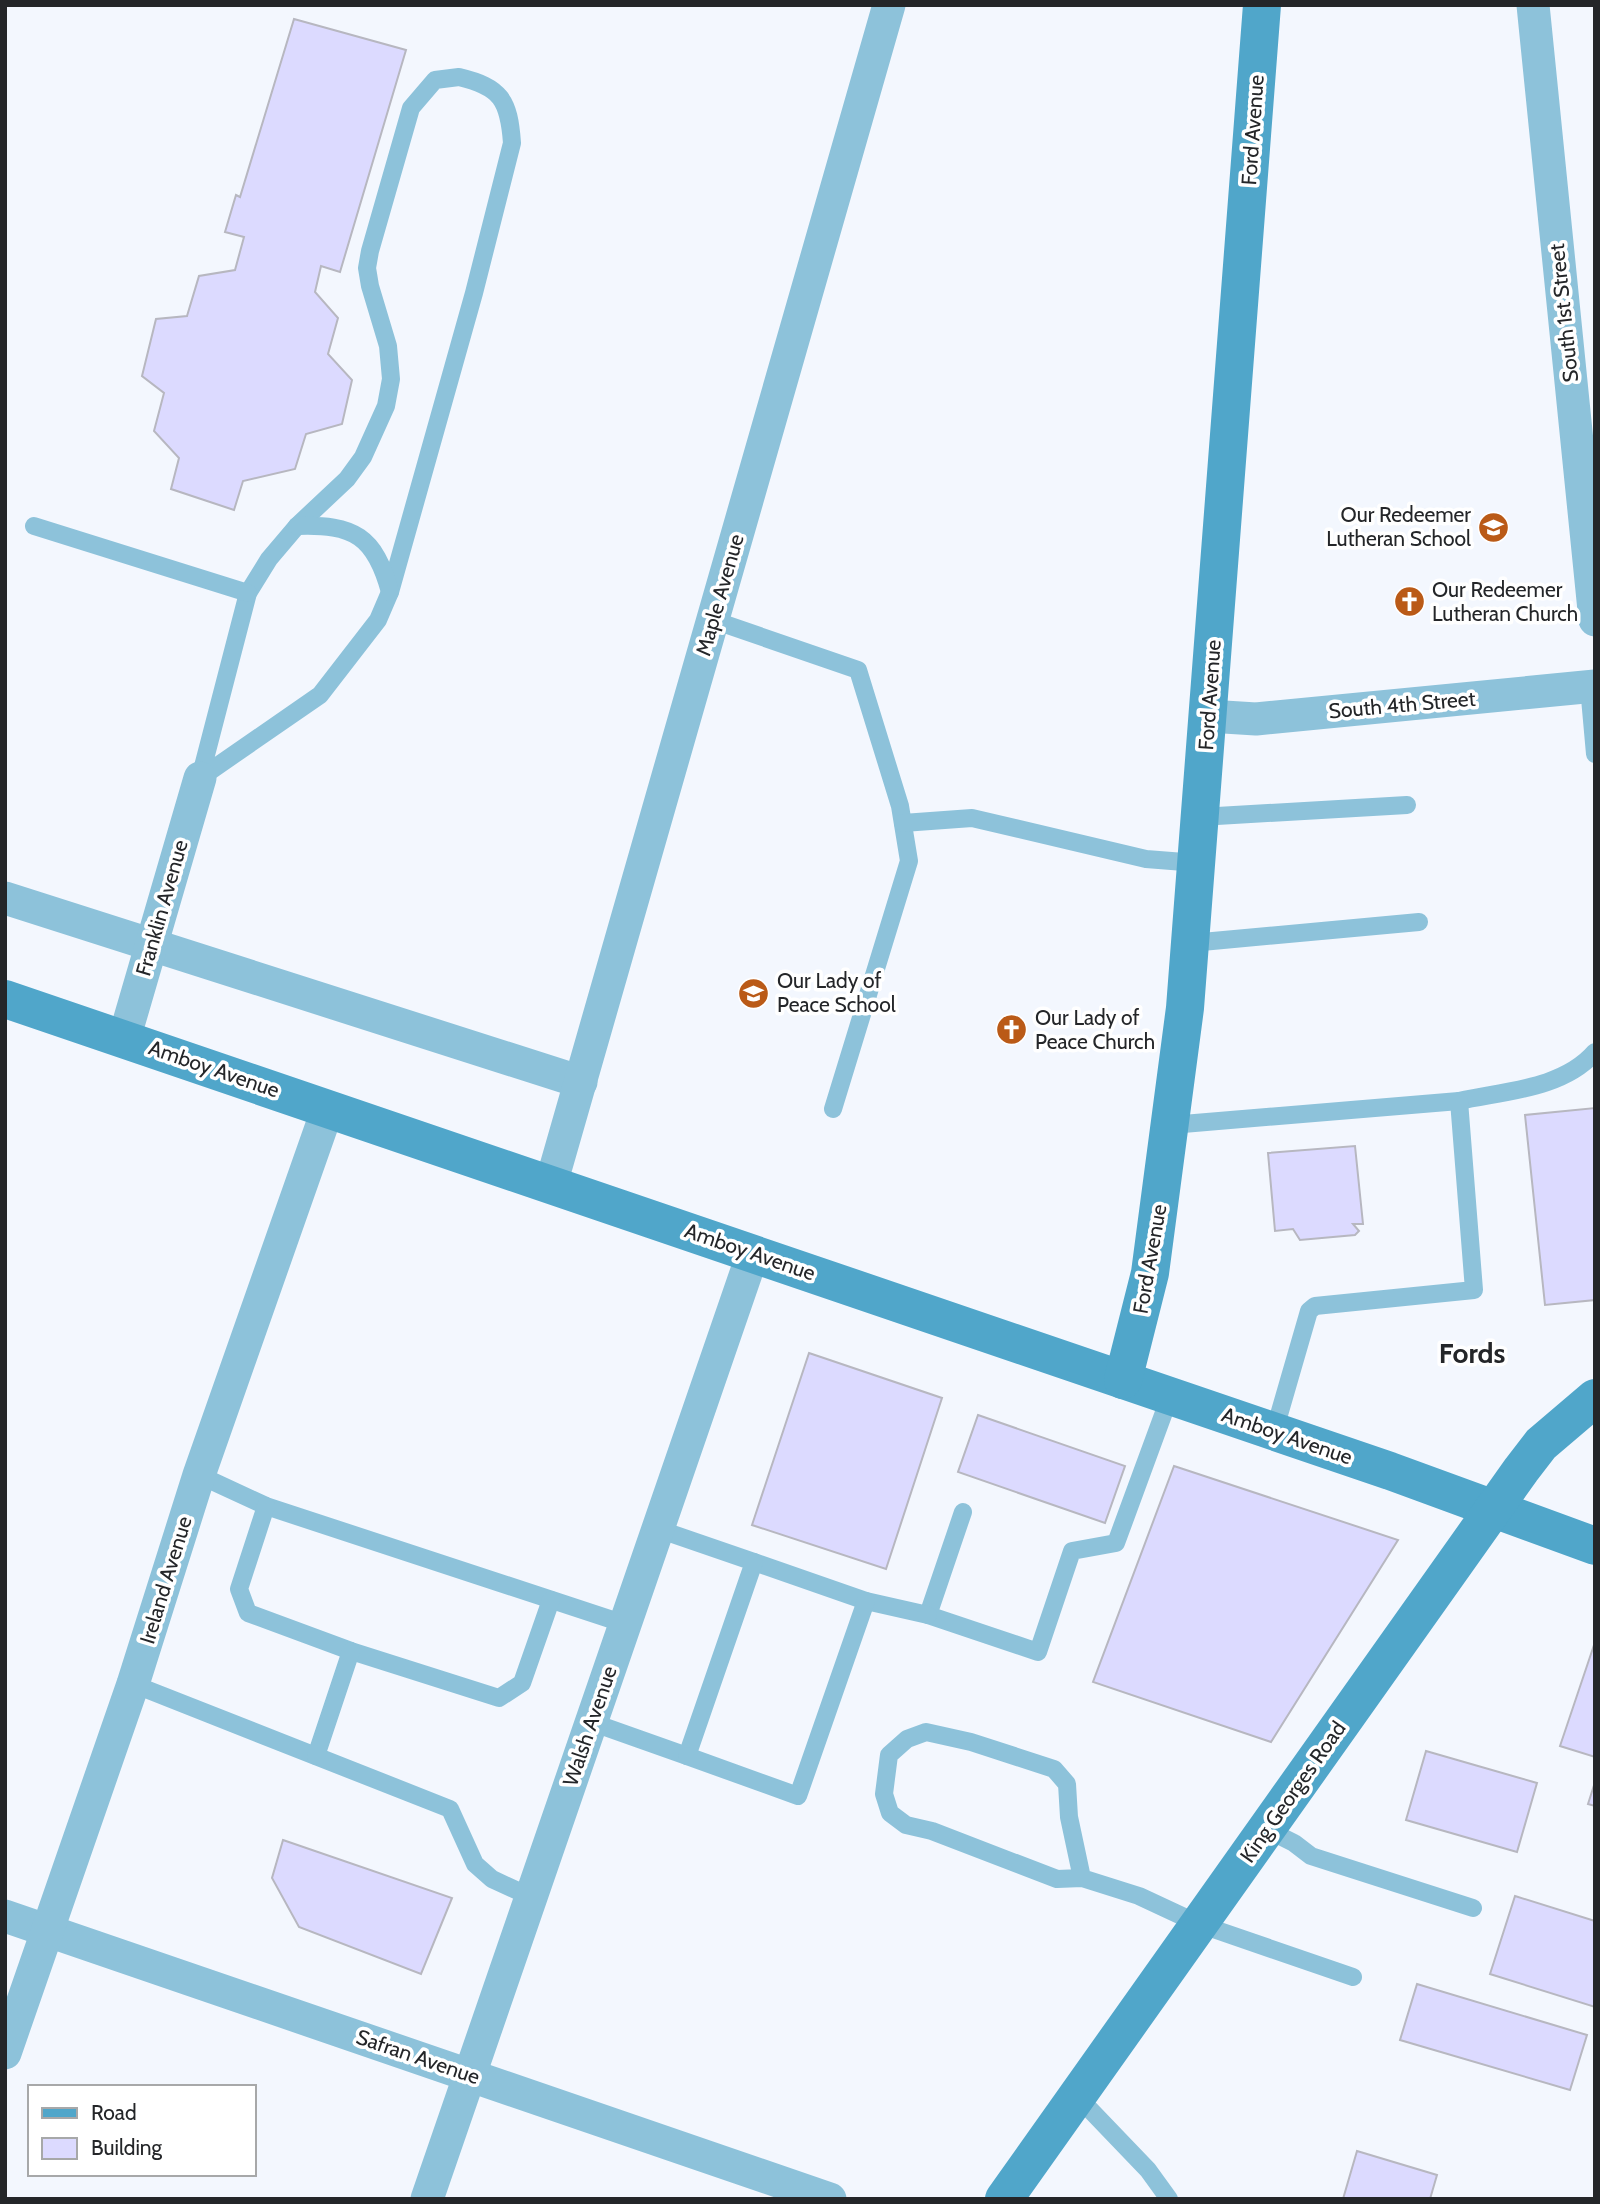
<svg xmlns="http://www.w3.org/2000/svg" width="1600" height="2204" font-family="Cabin,sans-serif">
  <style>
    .building { fill: #dcdaff; stroke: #b7b7c0; stroke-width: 2 }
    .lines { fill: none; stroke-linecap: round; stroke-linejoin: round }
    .lane { stroke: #8dc2da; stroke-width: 18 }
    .street { stroke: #8dc2da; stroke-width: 33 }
    .secondary { stroke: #50a6ca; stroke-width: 38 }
    .labels { text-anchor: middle; stroke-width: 7; stroke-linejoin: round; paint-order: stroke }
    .street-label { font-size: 21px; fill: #242629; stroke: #fff }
    .poi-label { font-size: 21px; fill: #242629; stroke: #fff; text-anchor: start }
    .district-label { font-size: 28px; font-weight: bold; fill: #242629; stroke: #fff }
  </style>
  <rect width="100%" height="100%" fill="#f3f7fe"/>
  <g class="building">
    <polygon points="294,19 406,50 340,272 321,266 315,292 338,318 328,354 352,380 342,424 306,434 295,469 243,481 234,510 171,489 179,458 154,431 164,393 142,376 156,319 187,316 199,276 235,270 244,237 225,232 236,195 240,197"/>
    <polygon points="1595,1108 1595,1300 1545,1305 1525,1115"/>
    <polygon points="1355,1146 1363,1224 1353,1224 1359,1231 1355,1235 1300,1240 1293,1229 1275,1231 1268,1153"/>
    <polygon points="809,1353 942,1398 886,1569 752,1525"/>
    <polygon points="978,1415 1125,1466 1105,1523 958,1472"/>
    <polygon points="1174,1466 1398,1540 1271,1742 1093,1682"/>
    <polygon points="1595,1642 1595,1757 1560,1746"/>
    <polygon points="1426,1751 1537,1783 1517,1852 1406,1820"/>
    <polygon points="1595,1782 1595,1806 1588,1804"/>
    <polygon points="283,1840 452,1898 421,1974 299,1927 272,1878"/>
    <polygon points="1515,1896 1595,1921 1595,2007 1490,1974"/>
    <polygon points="1417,1984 1587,2035 1570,2090 1400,2040"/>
    <polygon points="1357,2151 1437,2175 1430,2199 1343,2199"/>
  </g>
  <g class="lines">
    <g class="lane">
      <path d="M459,77C501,87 509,100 512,143L474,293L390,592L378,620L320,695L200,778L248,593L269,559L297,526L347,479L363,457L386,406L391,379L388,346L370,286L367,268L370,251L411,108L435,80Z"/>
      <polyline points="34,526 248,593"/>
      <path d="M297,526C354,524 375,536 390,592"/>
      <polyline points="713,620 858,670 900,806 909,861 833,1109"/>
      <polyline points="1589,687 1595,754"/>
      <polyline points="1200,817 1407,805"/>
      <polyline points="903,823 972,818 1146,859 1197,863"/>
      <polyline points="1191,943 1419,922"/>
      <path d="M1459,1101C1504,1091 1563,1089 1595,1052"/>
      <polyline points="1171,1125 1459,1101 1474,1290 1315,1306 1309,1311 1274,1432"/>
      <polyline points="199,1475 266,1506 625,1624"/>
      <polyline points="266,1506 239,1589 248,1613 351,1651 499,1698 522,1683 551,1600"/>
      <polyline points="963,1512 928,1615 1038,1652 1072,1551 1116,1543 1170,1396"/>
      <polyline points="754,1562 866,1601 928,1615"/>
      <polyline points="133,1684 450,1809 475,1864 492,1879 531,1897"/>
      <polyline points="591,1722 687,1756 754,1562 658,1529"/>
      <polyline points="316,1756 351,1651"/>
      <polyline points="687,1756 798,1796 866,1601"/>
      <polyline points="1266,1829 1294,1843 1311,1856 1473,1908"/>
      <polyline points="1082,1878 1069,1817 1067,1784 1054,1769 971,1742 926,1732 907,1739 889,1755 884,1794 890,1813 906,1825 932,1831 1057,1879 1082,1878 1139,1896 1199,1924 1353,1977"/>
      <polyline points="1077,2096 1148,2170 1169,2199"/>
    </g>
    <g class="street">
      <polyline points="1533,5 1595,620"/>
      <polyline points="1208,716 1256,719 1595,686"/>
      <polyline points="5,898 581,1082"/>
      <polyline points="124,1039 200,778"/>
      <polyline points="551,1184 889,5"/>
      <polyline points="5,1916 830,2199"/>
      <polyline points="5,2053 133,1684 199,1475 328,1108"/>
      <polyline points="427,2199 753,1253"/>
    </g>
    <g class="secondary">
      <polyline points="5,999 1390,1471 1595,1546"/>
      <polyline points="1123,1380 1150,1273 1185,1008 1262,5"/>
      <polyline points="1004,2199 1521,1470 1541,1444 1595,1398"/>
    </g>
  </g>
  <defs>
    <symbol id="school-disc" viewBox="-11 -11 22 22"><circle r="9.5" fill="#ba5a17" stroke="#fff"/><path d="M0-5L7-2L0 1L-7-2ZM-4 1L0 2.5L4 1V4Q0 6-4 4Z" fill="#fff"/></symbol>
    <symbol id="church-disc" viewBox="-11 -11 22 22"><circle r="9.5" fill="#ba5a17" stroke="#fff"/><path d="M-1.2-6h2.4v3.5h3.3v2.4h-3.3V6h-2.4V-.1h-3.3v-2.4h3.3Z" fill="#fff"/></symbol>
  </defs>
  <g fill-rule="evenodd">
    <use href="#school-disc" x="1476" y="510" width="35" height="35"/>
    <use href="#church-disc" x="1392" y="584" width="35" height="35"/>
    <use href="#school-disc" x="736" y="976" width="35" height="35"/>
    <use href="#church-disc" x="994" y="1012" width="35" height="35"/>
  </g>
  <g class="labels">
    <g class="street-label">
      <text transform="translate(1253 130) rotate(-86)" y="7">Ford Avenue</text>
      <text transform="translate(1564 313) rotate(-96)" y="7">South 1st Street</text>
      <text transform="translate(720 595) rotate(-74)" y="7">Maple Avenue</text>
      <text transform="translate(1210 695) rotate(-86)" y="7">Ford Avenue</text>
      <text transform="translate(1402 705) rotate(-5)" y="7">South 4th Street</text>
      <text transform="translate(162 908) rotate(-74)" y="7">Franklin Avenue</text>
      <text transform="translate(214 1069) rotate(19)" y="7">Amboy Avenue</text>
      <text transform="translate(750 1252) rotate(19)" y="7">Amboy Avenue</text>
      <text transform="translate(1150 1259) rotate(-80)" y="7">Ford Avenue</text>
      <text transform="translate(1287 1436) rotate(19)" y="7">Amboy Avenue</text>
      <text transform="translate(166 1580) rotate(-73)" y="7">Ireland Avenue</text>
      <text transform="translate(590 1726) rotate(-71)" y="7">Walsh Avenue</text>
      <text transform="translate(1293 1792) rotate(-55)" y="7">King Georges Road</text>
      <text transform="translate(418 2057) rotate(19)" y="7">Safran Avenue</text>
    </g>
    <g class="poi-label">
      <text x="1471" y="522" text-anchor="end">Our Redeemer<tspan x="1471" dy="24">Lutheran School</tspan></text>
      <text x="1432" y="597">Our Redeemer<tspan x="1432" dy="24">Lutheran Church</tspan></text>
      <text x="777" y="988">Our Lady of<tspan x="777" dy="24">Peace School</tspan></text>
      <text x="1035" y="1025">Our Lady of<tspan x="1035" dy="24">Peace Church</tspan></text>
    </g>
    <g class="district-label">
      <text x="1472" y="1363">Fords</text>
    </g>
  </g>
  <rect width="1600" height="2204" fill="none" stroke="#242629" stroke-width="14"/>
  <rect x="28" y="2085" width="228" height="91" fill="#ffffff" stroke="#a7a8a9" stroke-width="2"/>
  <rect x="42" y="2108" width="35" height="10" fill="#50a6ca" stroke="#a7a8a9" stroke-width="2"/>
  <text x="91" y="2120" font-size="21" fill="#242629">Road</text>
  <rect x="42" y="2138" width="35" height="21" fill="#dcdaff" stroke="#a7a8a9" stroke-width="2"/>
  <text x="91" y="2155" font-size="21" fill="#242629">Building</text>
</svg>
